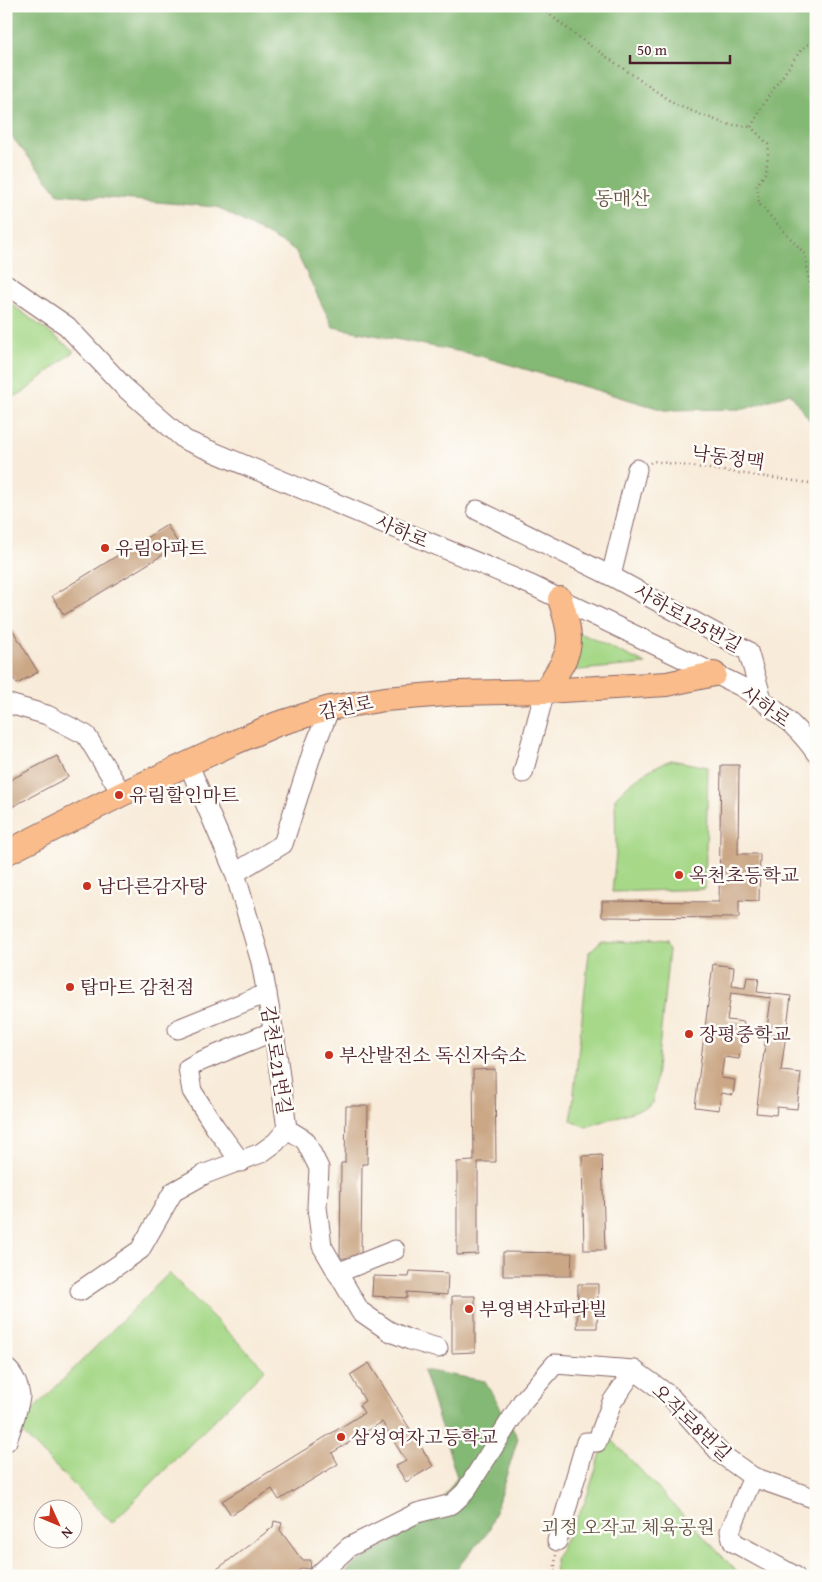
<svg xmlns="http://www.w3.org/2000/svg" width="822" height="1582" font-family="'Gentium Book Plus','Noto Serif KR',serif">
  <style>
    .green { fill: #a6d888; stroke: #787c5a }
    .forest { fill: #84b874; stroke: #676c50 }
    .building { fill: #cba786 }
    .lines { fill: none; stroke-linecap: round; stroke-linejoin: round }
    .minor-casing { stroke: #876668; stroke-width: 21 }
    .major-casing { stroke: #876668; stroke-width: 26 }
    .path { stroke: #876668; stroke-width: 2.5; stroke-dasharray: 1 4; stroke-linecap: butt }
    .minor { stroke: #fff; stroke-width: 19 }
    .major { stroke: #f9bc8a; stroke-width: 24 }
    .poi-dot { fill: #c8321e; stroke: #fdfcf7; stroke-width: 2 }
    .labels { text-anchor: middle; stroke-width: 5; stroke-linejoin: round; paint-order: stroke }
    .park-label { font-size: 19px; fill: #665647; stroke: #fdfcf7 }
    .street-label { font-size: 19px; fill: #4a1f2b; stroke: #fdfcf7 }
    .poi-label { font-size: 19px; fill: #4a1f2b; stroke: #fdfcf7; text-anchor: start }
  </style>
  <rect width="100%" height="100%" fill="#fdfcf7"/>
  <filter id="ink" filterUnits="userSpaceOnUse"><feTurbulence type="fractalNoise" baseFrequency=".02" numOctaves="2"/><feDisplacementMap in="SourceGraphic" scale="10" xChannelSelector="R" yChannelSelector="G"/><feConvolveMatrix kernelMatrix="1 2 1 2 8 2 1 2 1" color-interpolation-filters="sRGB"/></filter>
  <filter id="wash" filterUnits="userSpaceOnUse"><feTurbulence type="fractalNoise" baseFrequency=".0096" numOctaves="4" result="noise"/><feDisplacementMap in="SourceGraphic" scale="20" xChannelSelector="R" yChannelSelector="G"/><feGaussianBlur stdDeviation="1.12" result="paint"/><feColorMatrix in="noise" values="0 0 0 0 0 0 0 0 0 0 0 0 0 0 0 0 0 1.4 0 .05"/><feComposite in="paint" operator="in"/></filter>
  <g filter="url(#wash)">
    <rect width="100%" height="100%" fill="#f8ebd9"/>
    <g class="green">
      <polygon points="10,303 74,351 25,391 6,401 6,308"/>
      <polygon points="576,631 646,664 568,671"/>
      <path d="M671,760L708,767L705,889L612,892L616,853L615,798C631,781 649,768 671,760Z"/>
      <polygon points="602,940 664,945 669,950 655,1089 652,1103 647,1107 586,1127 571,1121 589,952"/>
      <polygon points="169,1273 265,1369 112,1523 16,1427"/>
      <polygon points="610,1438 741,1576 556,1576 555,1559 585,1502 604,1444"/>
    </g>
    <g class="forest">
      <polygon points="6,6 816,6 816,429 790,393 745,409 664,410 477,355 333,327 295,250 217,207 59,194 6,130"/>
      <polygon points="423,1370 485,1381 518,1438 489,1531 450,1576 342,1576 351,1567 432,1516 457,1477"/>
    </g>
    <g id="blocks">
      <g class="building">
        <polygon points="167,525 179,545 64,615 52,596"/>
        <polygon points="6,619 38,672 17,684 6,667"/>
        <polygon points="57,756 68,777 6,810 6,782"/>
        <polygon points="721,765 739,765 738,854 760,854 759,901 739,900 739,918 602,917 602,901 719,902"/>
        <polygon points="713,964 734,967 732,986 745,988 747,977 759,978 757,992 791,996 781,1071 801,1073 797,1109 777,1107 776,1115 756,1113 771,998 731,993 727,1020 744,1022 739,1059 724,1057 721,1078 735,1080 733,1095 721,1093 719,1110 695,1107"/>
        <polygon points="495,1069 496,1162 478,1162 478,1254 457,1255 457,1162 474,1161 473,1070"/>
        <polygon points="346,1106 368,1106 367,1164 362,1164 361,1258 340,1258 341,1163 345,1163"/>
        <polygon points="602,1155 605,1250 584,1250 582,1156"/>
        <polygon points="503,1252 572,1253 571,1276 503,1276"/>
        <polygon points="410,1271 448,1273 447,1295 407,1292 407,1298 372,1296 373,1276 409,1277"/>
        <polygon points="578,1284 598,1284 597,1328 577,1328"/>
        <polygon points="452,1296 475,1296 475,1352 452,1353"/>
        <polygon points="369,1363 433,1466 406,1482 396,1466 406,1461 382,1422 332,1453 338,1464 279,1500 272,1489 231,1515 222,1501 364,1413 359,1405 365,1401 350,1375"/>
        <polygon points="274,1521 282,1523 280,1530 302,1560 311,1560 310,1569 302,1568 292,1576 208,1576 273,1527"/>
      </g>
    </g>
  </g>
  <g filter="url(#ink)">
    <use href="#blocks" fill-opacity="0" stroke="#876668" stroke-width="1"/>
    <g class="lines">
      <defs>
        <g id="minor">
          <path d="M6,284L67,326L124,387L185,440L531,585L740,686C770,704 796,724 816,753"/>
          <polyline points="637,469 611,576 748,651 762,699"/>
          <polyline points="477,510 611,576"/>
          <polyline points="6,703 47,715 86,735 122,794"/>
          <polyline points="523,773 545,691"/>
          <polyline points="235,873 283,844 312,753 330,708"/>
          <polyline points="178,1029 267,993"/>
          <polyline points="287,1129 305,1140 319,1168 317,1207 322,1246 360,1311 389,1331 410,1340 438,1348"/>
          <polyline points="241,1162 215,1127 192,1091 188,1068 199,1062 264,1035 274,1032"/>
          <polyline points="337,1273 395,1250"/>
          <polyline points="80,1291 140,1250 173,1192 205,1174 261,1153 276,1142 287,1129 275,1039 261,962 235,873 188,763"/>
          <path d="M6,1368C14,1374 19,1386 20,1396C20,1404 10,1432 7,1441"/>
          <polyline points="753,1477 730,1531 733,1542 795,1576"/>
          <polyline points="557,1541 586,1442 597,1442 612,1402 634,1370"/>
          <polyline points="317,1576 349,1547 417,1513 452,1504 465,1492 522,1402 555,1364 634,1370 670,1396 721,1454 753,1477 816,1499"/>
        </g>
        <g id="major">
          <path d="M545,691C572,650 575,646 560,599"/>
          <polyline points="6,853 122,794 233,743 277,724 330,708 385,699 458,693 545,691 667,684 714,674"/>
        </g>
      </defs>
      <use href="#minor" class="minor-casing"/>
      <use href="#major" class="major-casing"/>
      <g class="path">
        <polyline points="539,6 578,37 676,105 726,124 751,127"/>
        <polyline points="816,38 801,50 767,98 751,127 769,145 766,172 757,185 759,204 805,254 815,321 814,368 816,370"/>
        <polyline points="650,463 653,461 816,484"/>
        <polyline points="554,1576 556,1555"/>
      </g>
      <use href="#minor" class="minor"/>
      <use href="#major" class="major"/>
    </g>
  </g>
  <g class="poi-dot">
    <circle cx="105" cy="548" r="5"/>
    <circle cx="119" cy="795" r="5"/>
    <circle cx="679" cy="875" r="5"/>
    <circle cx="87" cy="886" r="5"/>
    <circle cx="70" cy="987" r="5"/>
    <circle cx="689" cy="1034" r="5"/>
    <circle cx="329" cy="1055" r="5"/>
    <circle cx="469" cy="1309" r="5"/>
    <circle cx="341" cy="1437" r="5"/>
  </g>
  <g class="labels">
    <g class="park-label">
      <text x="622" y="205">동매산</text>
      <text x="628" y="1534">괴정 오작교 체육공원</text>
    </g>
    <g class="street-label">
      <text transform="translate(728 457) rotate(8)" y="7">낙동정맥</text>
      <text transform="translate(402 531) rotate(23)" y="7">사하로</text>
      <text transform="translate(688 618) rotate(29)" y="7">사하로125번길</text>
      <text transform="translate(766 706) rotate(36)" y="7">사하로</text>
      <text transform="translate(346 707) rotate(-11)" y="7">감천로</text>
      <text transform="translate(277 1060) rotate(81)" y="7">감천로21번길</text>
      <text transform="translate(692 1422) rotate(44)" y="7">오작로8번길</text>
    </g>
    <g class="poi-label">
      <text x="115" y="555">유림아파트</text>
      <text x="129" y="802">유림할인마트</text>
      <text x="689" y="882">옥천초등학교</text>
      <text x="97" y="893">남다른감자탕</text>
      <text x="80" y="994">탑마트 감천점</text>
      <text x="699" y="1041">장평중학교</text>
      <text x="339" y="1062">부산발전소 독신자숙소</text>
      <text x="479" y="1316">부영벽산파라빌</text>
      <text x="351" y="1444">삼성여자고등학교</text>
    </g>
  </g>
  <rect width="822" height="1582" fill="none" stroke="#fdfcf7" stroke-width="25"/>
  <g transform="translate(58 1524) rotate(134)"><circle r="24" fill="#fdfcf7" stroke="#b5a4a5"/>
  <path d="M0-4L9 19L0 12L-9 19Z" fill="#c8321e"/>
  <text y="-8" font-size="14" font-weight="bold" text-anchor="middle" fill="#4a1f2b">N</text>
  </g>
  <path d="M630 55v8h100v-8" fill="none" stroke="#4a1f2b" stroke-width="2.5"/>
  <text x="637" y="55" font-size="15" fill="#4a1f2b" stroke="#fdfcf7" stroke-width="4" paint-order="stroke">50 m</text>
</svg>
